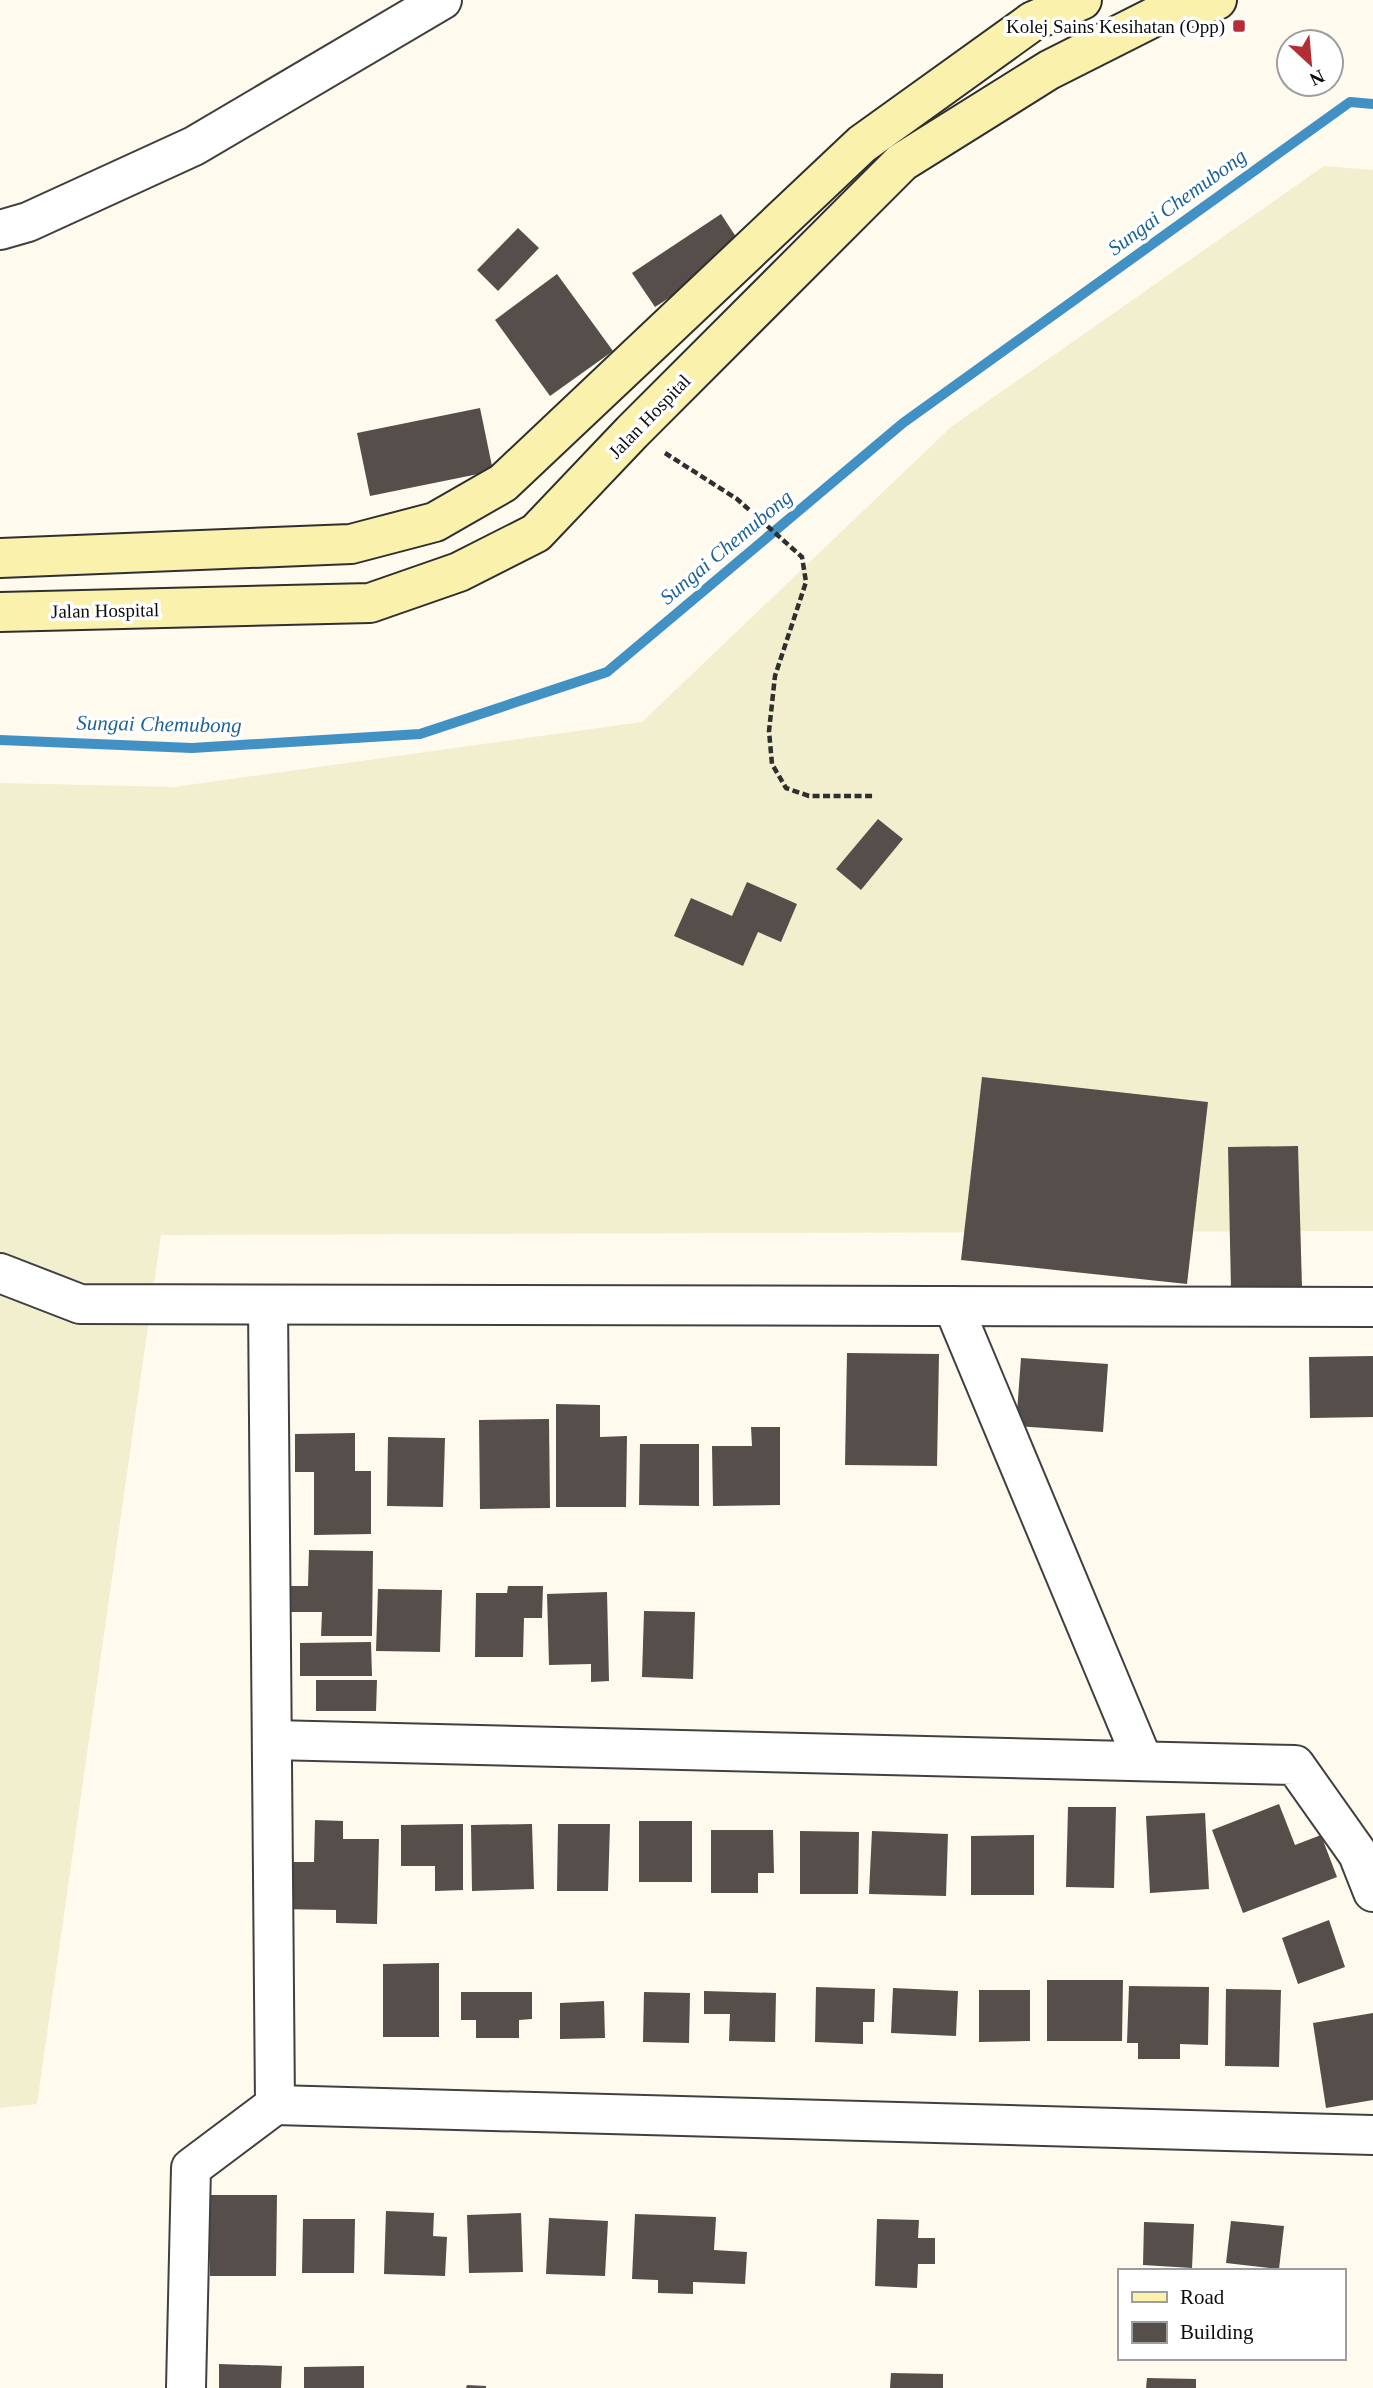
<svg xmlns="http://www.w3.org/2000/svg" width="1373" height="2388" font-family="'Times New Roman',serif">
  <style>
    .farmland { fill: #f2efcf }
    .lines { fill: none; stroke-linecap: round; stroke-linejoin: round }
    .stream { stroke: #4191c5; stroke-width: 10 }
    .building { fill: #554e4a }
    .street-casing { stroke: #404040; stroke-width: 42 }
    .secondary-casing { stroke: #2f2f2f; stroke-width: 42 }
    .path { stroke: #2f2f2f; stroke-width: 4.5; stroke-dasharray: 7 3.5; stroke-linecap: butt }
    .street { stroke: #fff; stroke-width: 38 }
    .secondary { stroke: #faf1ac; stroke-width: 38 }
    .poi-dot { fill: #b42d35; stroke: #fff; stroke-width: 2.5 }
    .labels { text-anchor: middle; stroke-width: 7; stroke-linejoin: round; paint-order: stroke }
    .poi-label { font-size: 19px; fill: #0d0d0d; stroke: #fff; text-anchor: end }
    .street-label { font-size: 19px; fill: #0d0d0d; stroke: #fff }
    .water-label { font-size: 21px; font-style: italic; fill: #1e6396; stroke: #fff }
  </style>
  <rect width="100%" height="100%" fill="#fefaed"/>
  <polygon class="farmland" points="1324,166 1373,170 1373,1231 161,1235 37,2104 0,2108 0,783 174,787 642,722 951,427"/>
  <g class="lines">
    <polyline class="stream" points="0,740 192,748 420,734 607,672 903,423 1350,102 1373,104"/>
  </g>
  <g class="building">
    <polygon points="721,214 744,249 655,307 632,273"/>
    <polygon points="518,228 539,248 498,291 477,270"/>
    <polygon points="557,274 613,351 550,396 495,320"/>
    <polygon points="480,408 493,471 370,496 357,433"/>
    <polygon points="878,819 903,839 861,890 836,869"/>
    <polygon points="747,882 797,904 781,942 758,932 743,966 674,936 691,898 732,916"/>
    <polygon points="982,1077 1208,1102 1187,1284 961,1260"/>
    <polygon points="1298,1146 1302,1287 1231,1289 1228,1147"/>
    <polygon points="847,1353 939,1354 937,1466 845,1465"/>
    <polygon points="1373,1356 1373,1417 1310,1418 1309,1357"/>
    <polygon points="1021,1358 1108,1364 1103,1432 1016,1426"/>
    <polygon points="556,1404 600,1405 600,1437 627,1436 626,1507 556,1507"/>
    <polygon points="549,1419 550,1508 480,1509 479,1420"/>
    <polygon points="751,1427 780,1427 780,1505 713,1506 712,1446 752,1446"/>
    <polygon points="355,1433 355,1471 371,1471 371,1534 314,1535 314,1472 295,1472 295,1434"/>
    <polygon points="388,1437 445,1438 443,1507 387,1506"/>
    <polygon points="640,1444 699,1444 699,1506 639,1505"/>
    <polygon points="309,1550 373,1551 372,1636 321,1636 322,1612 290,1612 291,1586 308,1586"/>
    <polygon points="508,1586 543,1586 542,1618 524,1618 523,1657 475,1657 476,1593 507,1593"/>
    <polygon points="378,1589 442,1590 440,1652 376,1651"/>
    <polygon points="607,1592 609,1681 591,1682 591,1664 549,1665 547,1594"/>
    <polygon points="644,1611 695,1612 693,1679 642,1677"/>
    <polygon points="371,1642 372,1676 300,1676 300,1643"/>
    <polygon points="316,1680 377,1680 376,1711 316,1711"/>
    <polygon points="1279,1804 1295,1845 1321,1835 1337,1877 1243,1913 1212,1830"/>
    <polygon points="1068,1807 1116,1807 1114,1888 1066,1887"/>
    <polygon points="1205,1813 1209,1889 1150,1893 1146,1816"/>
    <polygon points="315,1820 343,1821 343,1839 379,1839 377,1924 336,1923 336,1910 278,1909 279,1862 314,1862"/>
    <rect x="639" y="1821" width="53" height="61"/>
    <polygon points="463,1824 463,1890 435,1891 435,1866 401,1866 401,1825"/>
    <polygon points="532,1824 534,1889 472,1891 471,1825"/>
    <polygon points="558,1824 610,1824 608,1891 557,1891"/>
    <polygon points="711,1830 773,1830 774,1873 758,1873 758,1893 711,1893"/>
    <polygon points="800,1831 859,1832 858,1894 800,1894"/>
    <polygon points="872,1831 948,1834 946,1896 869,1894"/>
    <polygon points="1034,1835 1034,1895 971,1895 971,1836"/>
    <polygon points="1329,1920 1345,1967 1298,1984 1282,1938"/>
    <polygon points="439,1963 439,2037 383,2037 383,1964"/>
    <polygon points="1047,1980 1123,1980 1122,2041 1047,2041"/>
    <polygon points="1129,1986 1209,1987 1208,2045 1180,2044 1180,2059 1138,2059 1138,2043 1127,2043"/>
    <polygon points="816,1987 875,1989 874,2022 863,2022 863,2044 815,2042"/>
    <polygon points="893,1988 958,1991 956,2036 891,2033"/>
    <polygon points="1226,1989 1281,1990 1279,2067 1225,2066"/>
    <polygon points="979,1990 1030,1990 1030,2041 979,2042"/>
    <polygon points="704,1991 776,1993 775,2042 729,2041 730,2014 704,2014"/>
    <polygon points="461,1992 532,1992 532,2019 519,2020 519,2038 476,2038 476,2020 461,2020"/>
    <polygon points="644,1992 690,1993 689,2043 643,2042"/>
    <polygon points="604,2001 605,2038 560,2039 560,2003"/>
    <polygon points="1373,2013 1373,2100 1326,2108 1313,2023"/>
    <polygon points="210,2195 277,2195 276,2276 210,2276"/>
    <polygon points="386,2211 434,2213 433,2236 447,2237 445,2276 384,2274"/>
    <polygon points="521,2213 523,2272 469,2273 467,2215"/>
    <polygon points="635,2214 716,2217 714,2250 747,2252 745,2284 693,2282 693,2294 658,2293 658,2280 632,2279"/>
    <polygon points="549,2218 608,2221 605,2276 546,2274"/>
    <polygon points="303,2219 355,2219 354,2273 302,2273"/>
    <polygon points="877,2219 919,2220 918,2238 935,2238 935,2264 918,2264 917,2288 875,2286"/>
    <polygon points="1231,2221 1284,2226 1279,2269 1226,2263"/>
    <polygon points="1144,2222 1194,2224 1192,2268 1143,2265"/>
    <polygon points="219,2364 282,2366 281,2388 219,2388"/>
    <polygon points="364,2366 364,2388 304,2388 304,2367"/>
    <polygon points="891,2373 943,2374 943,2388 890,2388"/>
    <polygon points="1147,2378 1196,2379 1196,2388 1146,2388"/>
    <polygon points="467,2385 486,2386 486,2388 466,2388"/>
  </g>
  <g class="lines">
    <defs>
      <g id="street">
        <polyline points="0,230 28,222 194,146 442,0"/>
        <polyline points="0,1273 80,1304 1373,1307"/>
        <polyline points="953,1306 1143,1761"/>
        <polyline points="272,1740 1295,1765 1358,1854 1373,1892"/>
        <polyline points="275,2105 1373,2135"/>
        <polyline points="186,2388 191,2168 275,2105 268,1305"/>
      </g>
      <g id="secondary">
        <polyline points="0,558 351,544 435,522 503,483 862,144 1033,21 1082,0"/>
        <polyline points="0,612 370,603 459,572 536,533 632,432 902,162 1049,70 1156,16 1217,0"/>
      </g>
    </defs>
    <use href="#street" class="street-casing"/>
    <use href="#secondary" class="secondary-casing"/>
    <polyline class="path" points="665,453 737,499 802,557 806,582 775,676 769,731 772,764 786,788 809,796 874,796"/>
    <use href="#street" class="street"/>
    <use href="#secondary" class="secondary"/>
  </g>
  <rect class="poi-dot" x="1232" y="19" width="14" height="14" rx="3.5"/>
  <g class="labels">
    <g class="poi-label">
      <text x="1225" y="33">Kolej Sains Kesihatan (Opp)</text>
    </g>
    <g class="street-label">
      <text transform="translate(649 416) rotate(-46)" y="7">Jalan Hospital</text>
      <text transform="translate(105 610) rotate(-1)" y="7">Jalan Hospital</text>
    </g>
    <g class="water-label">
      <text transform="translate(1177 202) rotate(-36)" y="7">Sungai Chemubong</text>
      <text transform="translate(726 547) rotate(-40)" y="7">Sungai Chemubong</text>
      <text transform="translate(159 724) rotate(1)" y="7">Sungai Chemubong</text>
    </g>
  </g>
  <rect x="1118" y="2269" width="228" height="91" fill="#ffffff" stroke="#9e9e9e" stroke-width="2"/>
  <rect x="1132" y="2292" width="35" height="10" fill="#faf1ac" stroke="#9e9e9e" stroke-width="2"/>
  <text x="1180" y="2304" font-size="21" fill="#0d0d0d">Road</text>
  <rect x="1132" y="2322" width="35" height="21" fill="#554e4a" stroke="#9e9e9e" stroke-width="2"/>
  <text x="1180" y="2339" font-size="21" fill="#0d0d0d">Building</text>
  <g transform="translate(1310 63) rotate(154)"><circle r="33" fill="#ffffff" stroke="#9e9e9e" stroke-width="2"/>
  <path d="M0-5L12 26L0 18L-12 26Z" fill="#b42d35"/>
  <text y="-10" font-size="19" font-weight="bold" text-anchor="middle" fill="#0d0d0d">N</text>
  </g>
</svg>
